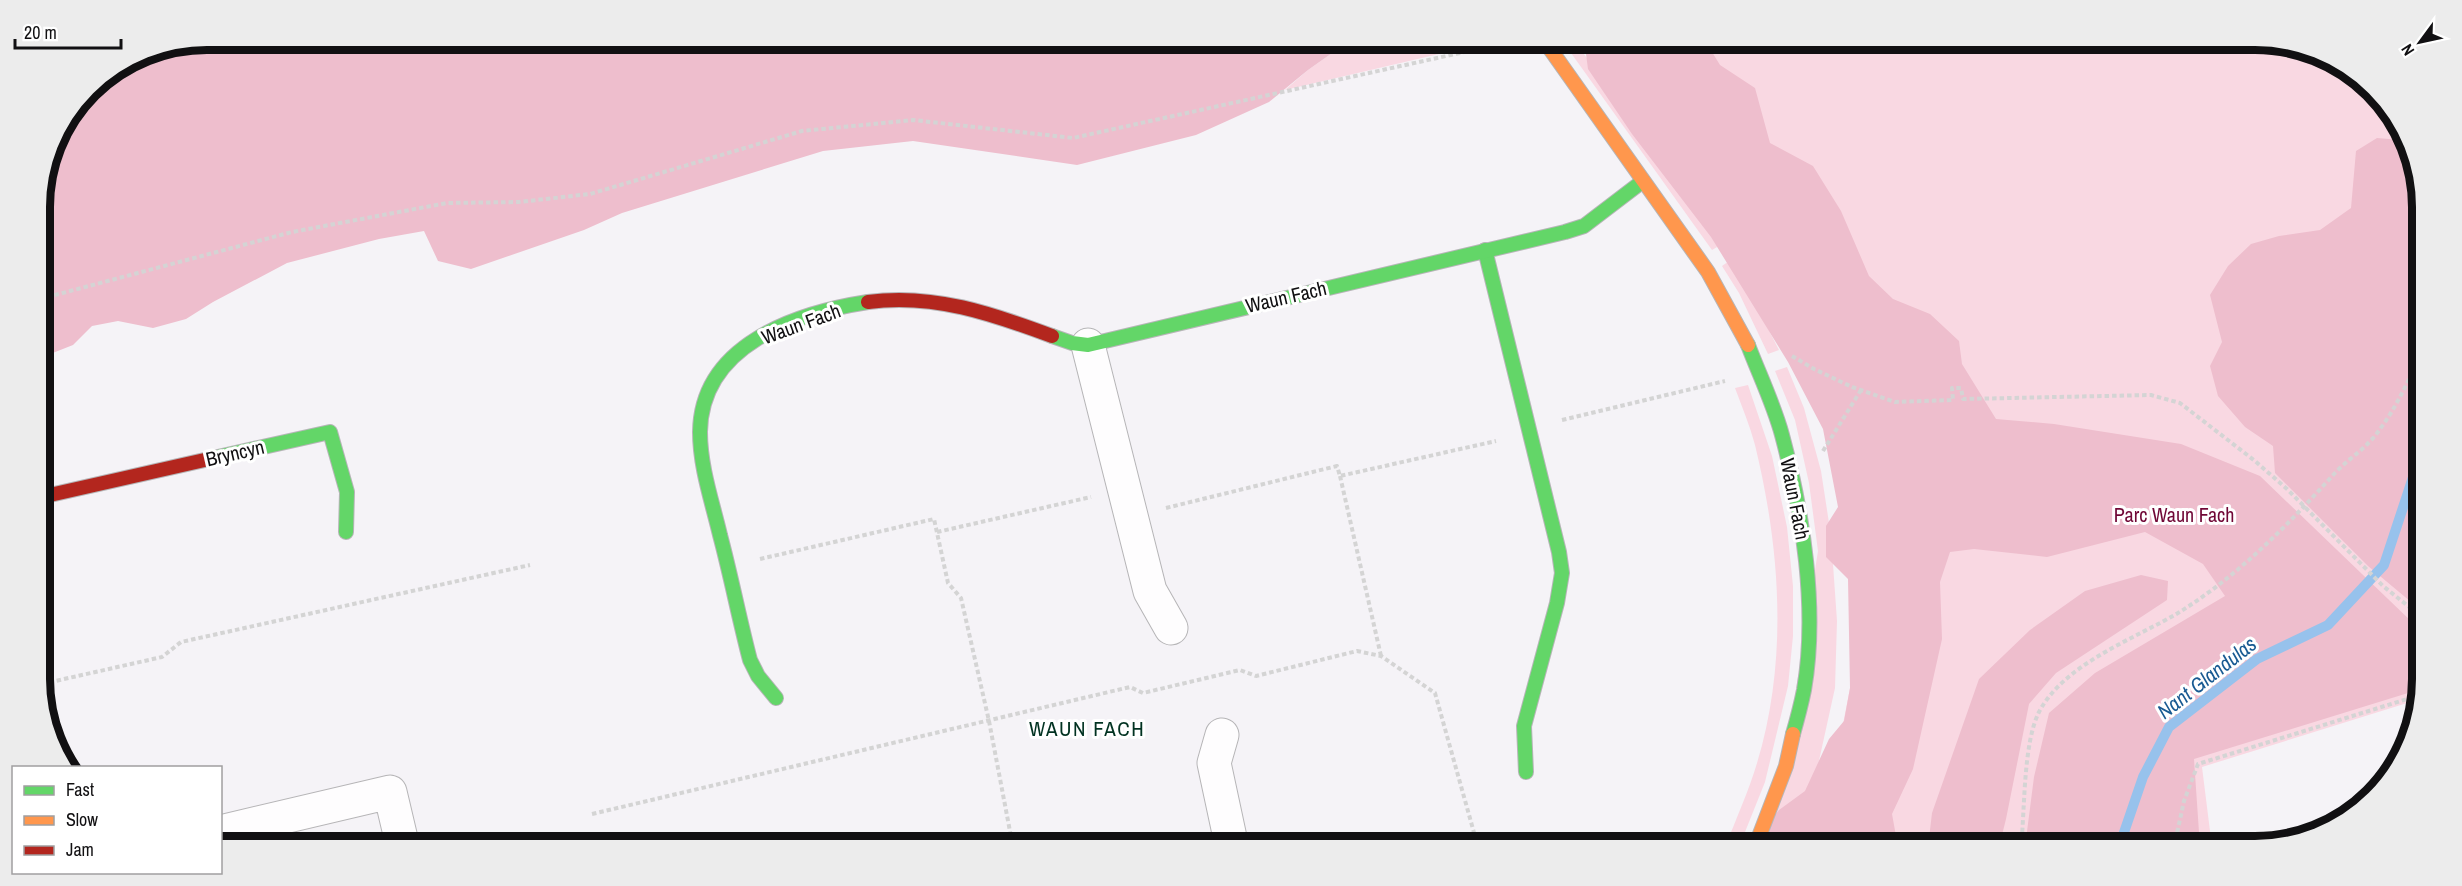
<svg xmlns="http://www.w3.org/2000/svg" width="2462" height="886" font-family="'Archivo Narrow',sans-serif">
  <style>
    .green { fill: #f9d8e2 }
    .forest { fill: #eebecd }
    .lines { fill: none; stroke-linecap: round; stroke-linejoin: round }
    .stream { stroke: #97c2ec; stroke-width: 10 }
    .street-casing { stroke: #b6b5b7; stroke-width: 35 }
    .fast-casing { stroke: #b6b5b7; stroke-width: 16 }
    .slow-casing { stroke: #b6b5b7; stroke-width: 16 }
    .jam-casing { stroke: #b6b5b7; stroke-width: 16 }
    .path { stroke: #d4d4d4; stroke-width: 4; stroke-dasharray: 4.5 3; stroke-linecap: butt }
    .street { stroke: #fefdfe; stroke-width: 33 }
    .fast { stroke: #63d668; stroke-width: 14 }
    .slow { stroke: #ff974d; stroke-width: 14 }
    .jam { stroke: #b3261e; stroke-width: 14 }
    .labels { text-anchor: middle; stroke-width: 6; stroke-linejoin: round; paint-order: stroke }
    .street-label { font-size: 20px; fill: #111012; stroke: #fff }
    .park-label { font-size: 20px; fill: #700736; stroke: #fff }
    .water-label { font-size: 21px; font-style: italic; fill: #195a92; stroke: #fff }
    .neighbourhood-label { font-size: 21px; letter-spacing: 1.5px; fill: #013221; stroke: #fff }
    .rim { fill: none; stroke: #111012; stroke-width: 8 }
  </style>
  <rect width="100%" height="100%" fill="#f5f3f7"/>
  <g class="green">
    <polygon points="1352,39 1503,39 1285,90 1308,70"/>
    <polygon points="1561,39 1573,39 1722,244 1712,250"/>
    <polygon points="1585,39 2255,39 2309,48 2382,96 2422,185 2423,679 2420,699 2202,767 2212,847 1819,847 1850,688 1877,402"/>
    <polygon points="1732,259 1779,350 1768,354 1739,293 1722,266"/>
    <polygon points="1787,367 1804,408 1821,471 1831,536 1837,621 1835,688 1800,847 1771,847 1818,551 1809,483 1795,420 1775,371"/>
    <path d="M1748,385L1772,456L1787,527L1793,586V636L1788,686L1765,782L1739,847H1724C1731,834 1736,819 1742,805C1790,690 1784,564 1755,445C1750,426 1742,407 1735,388Z"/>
  </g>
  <g class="forest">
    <polygon points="207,39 1352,39 1308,70 1269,102 1196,135 1077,165 913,141 823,151 622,213 584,230 471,269 438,261 424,231 379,239 287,263 213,302 186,319 153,328 118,321 92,326 73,345 40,358 39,196 56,133 96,81 143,52"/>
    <polygon points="1584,39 1704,39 1720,65 1755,88 1770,143 1813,166 1841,211 1869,276 1893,299 1930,314 1959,341 1962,364 1996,419 2054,424 2181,444 2260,476 2413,623 2423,628 2421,689 2194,759 2200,847 2025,847 2034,777 2049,713 2095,673 2225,596 2203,564 2145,532 2047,557 1974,549 1950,552 1940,582 1942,639 1913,769 1892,814 1898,847 1750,847 1779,810 1805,791 1829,739 1844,721 1850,688 1848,579 1826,557 1826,526 1838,507 1823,429 1788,362 1711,237 1632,134 1588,69"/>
    <polygon points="2377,138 2401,140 2422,185 2423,612 2368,566 2275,473 2273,446 2245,427 2218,396 2210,366 2222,342 2210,295 2228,266 2251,244 2279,236 2320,230 2351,208 2356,151"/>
    <polygon points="2141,575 2168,581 2167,600 2056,673 2029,704 2006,819 1999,847 1928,847 1932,813 1979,679 2030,630 2085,591"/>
  </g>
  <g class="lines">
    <polyline class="stream" points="2119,847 2143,777 2169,727 2257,659 2328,625 2384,565 2422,450"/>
    <defs>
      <g id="street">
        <polyline points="1088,345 1150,591 1171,628"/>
        <polyline points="1222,735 1214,763 1232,847"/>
        <polyline points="220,832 390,792 403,847"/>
      </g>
      <g id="fast">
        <polyline points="1485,250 1559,552 1562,573 1557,603 1524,726 1526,772"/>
        <polyline points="1052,336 1072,343 1088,345 1565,232 1584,226 1643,181"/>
        <path d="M1748,345C1759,374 1774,405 1782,435C1803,513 1818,610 1804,690C1801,705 1797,720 1793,734"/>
        <polyline points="209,459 330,432 347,492 346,532"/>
        <path d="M776,698L758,676L750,660C739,618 731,576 720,535C712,501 700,467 700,432C701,345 796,313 868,302"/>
      </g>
      <g id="slow">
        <polyline points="1543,39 1708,272 1748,345"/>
        <polyline points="1755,847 1786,766 1793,734"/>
      </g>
      <g id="jam">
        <path d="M868,302C933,293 993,314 1052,336"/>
        <polyline points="41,497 209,459"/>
      </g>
    </defs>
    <use href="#street" class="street-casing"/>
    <use href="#fast" class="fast-casing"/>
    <use href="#slow" class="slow-casing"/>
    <use href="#jam" class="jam-casing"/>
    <g class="path">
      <polyline points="40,299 292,232 447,203 519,202 590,194 802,131 913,120 1073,138 1510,42"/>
      <polyline points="1792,356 1814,369 1852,387 1895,402 1953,400 1952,388 1961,388 1963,399 2151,395 2180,403 2255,461 2287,489 2383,586 2423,618"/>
      <polyline points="1562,420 1725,381"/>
      <polyline points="1823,451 1861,390"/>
      <polyline points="1340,476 1381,656"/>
      <polyline points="1166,508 1337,466 1340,476 1496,441"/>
      <polyline points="937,532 1091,497"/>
      <polyline points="760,559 934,519 948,583 961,598 989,721 1013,847"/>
      <polyline points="42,684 162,657 181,642 530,565"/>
      <polyline points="592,814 1130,687 1143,693 1240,670 1256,676 1357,651 1381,656 1435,693 1478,847"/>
      <polyline points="1542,847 1560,843 1566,847"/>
      <path d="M2021,847C2025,809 2023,744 2039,712C2064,664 2134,639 2178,613C2238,576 2287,526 2334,474C2346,461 2362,451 2374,437C2395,411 2409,380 2422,350"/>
      <polyline points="2174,847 2184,801 2198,764 2420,695"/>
    </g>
    <use href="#street" class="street"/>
    <use href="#fast" class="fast"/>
    <use href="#slow" class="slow"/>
    <use href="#jam" class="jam"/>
  </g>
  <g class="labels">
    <g class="street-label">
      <text transform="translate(1286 297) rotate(-13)" y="7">Waun Fach</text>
      <text transform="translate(801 324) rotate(-20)" y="7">Waun Fach</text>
      <text transform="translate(235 453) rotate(-13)" y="7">Bryncyn</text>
      <text transform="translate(1795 499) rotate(79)" y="7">Waun Fach</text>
    </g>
    <g class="park-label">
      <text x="2174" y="522">Parc Waun Fach</text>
    </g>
    <g class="water-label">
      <text transform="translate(2207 678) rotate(-38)" y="7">Nant Glandulas</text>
    </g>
    <g class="neighbourhood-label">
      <text x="1087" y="736">WAUN FACH</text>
    </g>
  </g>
  <path d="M0 0H2462V886H0ZM207 50H2255A157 157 0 0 1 2412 207V679A157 157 0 0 1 2255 836H207A157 157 0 0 1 50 679V207A157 157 0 0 1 207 50Z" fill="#ececec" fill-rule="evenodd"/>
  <path class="rim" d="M207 50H2255A157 157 0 0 1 2412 207V679A157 157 0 0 1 2255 836H207A157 157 0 0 1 50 679V207A157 157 0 0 1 207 50Z"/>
  <rect x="12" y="766" width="210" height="108" fill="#ffffff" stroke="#a09fa0" stroke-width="1.5"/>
  <rect x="24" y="786" width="30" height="9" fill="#63d668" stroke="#a09fa0" stroke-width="1.5"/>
  <text x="66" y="796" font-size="18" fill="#111012">Fast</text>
  <rect x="24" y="816" width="30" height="9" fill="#ff974d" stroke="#a09fa0" stroke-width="1.5"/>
  <text x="66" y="826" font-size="18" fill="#111012">Slow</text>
  <rect x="24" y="846" width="30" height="9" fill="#b3261e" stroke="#a09fa0" stroke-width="1.5"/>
  <text x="66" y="856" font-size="18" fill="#111012">Jam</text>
  <g transform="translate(2420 42) rotate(237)" stroke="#ffffff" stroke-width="4.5" paint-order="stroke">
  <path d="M0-4.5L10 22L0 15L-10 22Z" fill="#111012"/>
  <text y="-9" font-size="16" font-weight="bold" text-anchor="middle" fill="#111012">N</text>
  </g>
  <path d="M15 39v9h106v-9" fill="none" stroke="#111012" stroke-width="3"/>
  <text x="24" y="39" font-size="18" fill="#111012" stroke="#ffffff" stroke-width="4.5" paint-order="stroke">20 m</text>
</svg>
